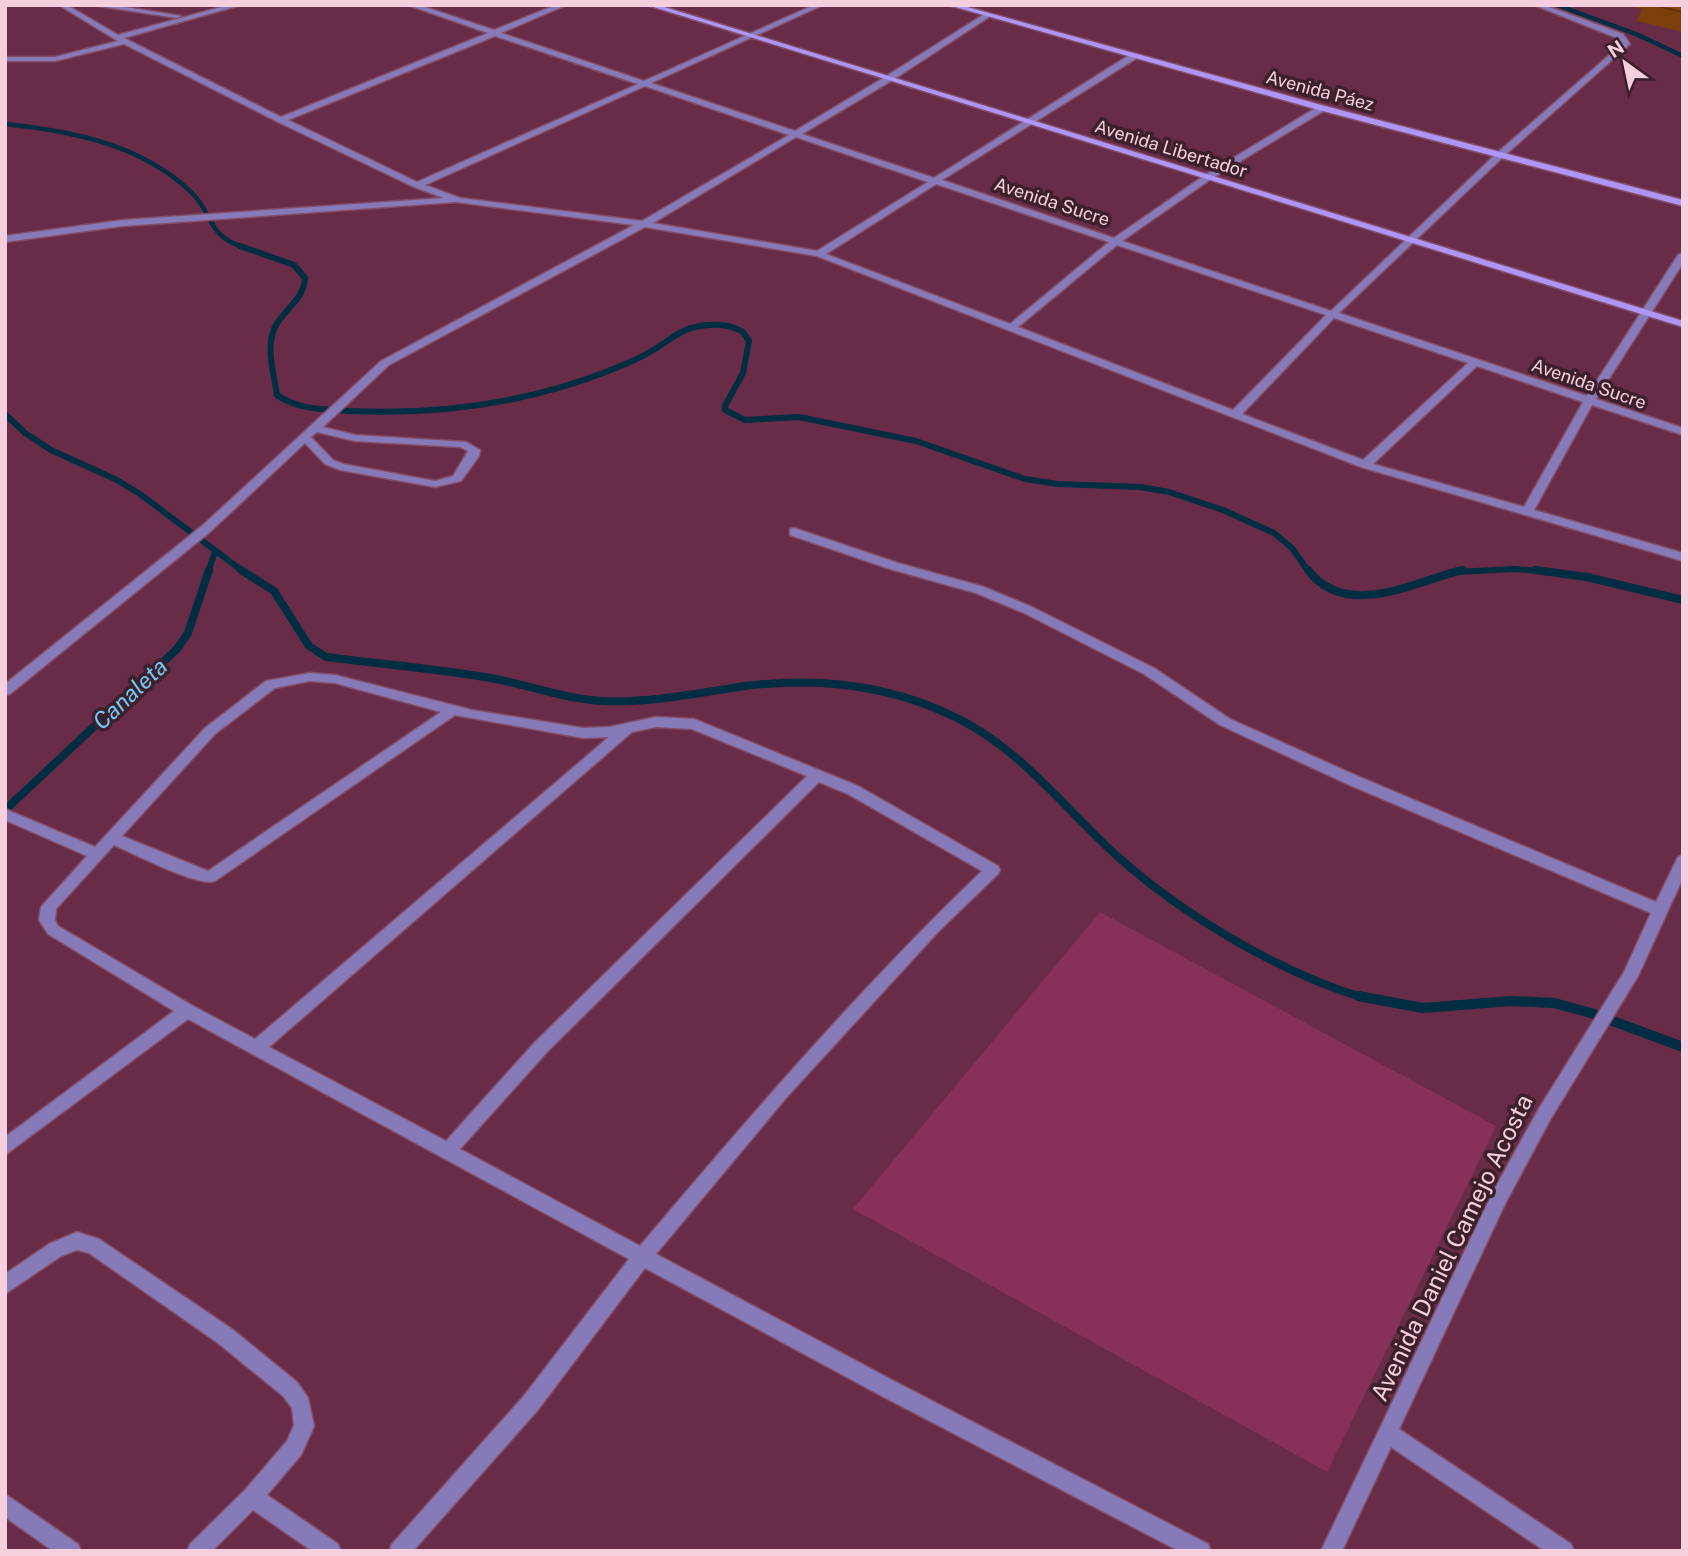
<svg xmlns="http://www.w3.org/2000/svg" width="1688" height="1556" font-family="'Public Sans',sans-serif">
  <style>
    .green { fill: #87305a }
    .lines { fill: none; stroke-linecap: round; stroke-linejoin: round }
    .stream-far3 { stroke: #002d41; stroke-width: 4.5 }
    .stream-far2 { stroke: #002d41; stroke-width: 6 }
    .stream-far1 { stroke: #002d41; stroke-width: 8 }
    .stream { stroke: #002d41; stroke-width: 10 }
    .street-casing { stroke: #844d66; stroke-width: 3 }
    .secondary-casing { stroke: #844d66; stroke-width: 3 }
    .street { fill: #877ab8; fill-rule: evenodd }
    .secondary { fill: #ad96f8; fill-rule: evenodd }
    .wall { fill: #7d3f08 }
    .building { fill: #914909; stroke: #663306; stroke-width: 2 }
    .labels { text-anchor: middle; stroke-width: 7; stroke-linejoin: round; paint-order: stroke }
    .far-street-label { font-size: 18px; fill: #f5cfdd; stroke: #3c202c }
    .water-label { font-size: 23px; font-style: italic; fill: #72c9f8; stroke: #3c202c }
    .near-street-label { font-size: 24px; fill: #f5cfdd; stroke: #3c202c }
  </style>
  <rect width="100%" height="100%" fill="#682c48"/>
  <polygon class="green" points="1100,912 1496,1126 1327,1472 853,1209"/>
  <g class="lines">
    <g class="stream-far3">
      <polyline points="1557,5 1636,34 1683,56"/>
      <path d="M5,124C71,131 141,144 191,192C216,216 204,234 245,248"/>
    </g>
    <g class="stream-far2">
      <path d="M240,246L294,265L305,278C304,301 282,310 274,329C266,349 274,375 277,395C298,410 324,409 349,411C438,415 528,403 611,370C626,364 641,358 655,349C667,342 677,332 691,328C708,323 728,323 743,332L749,341L743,373L725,406V410L745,420L799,417L916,441L1025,479L1058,484L1140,487L1169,492L1223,510L1274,533L1292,548L1309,572"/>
      <polyline points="5,414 25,433 51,450 117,480 140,494 244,572"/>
      <polyline points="208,572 215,552"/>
      <polyline points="1455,572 1515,569 1551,572"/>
    </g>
    <g class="stream-far1">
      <path d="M241,570L274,591L309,646L326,657C381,664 436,669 491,678C528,685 565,699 603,701C650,703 699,693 745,686C818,677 891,685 957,718C1022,750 1065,809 1117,856C1183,915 1280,973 1364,998"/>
      <path d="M1308,570C1346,620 1414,582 1462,570"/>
      <polyline points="1535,570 1587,577 1683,600"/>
      <polyline points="5,810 177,649 188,633 209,570"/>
    </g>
    <polyline class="stream" points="1358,996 1423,1008 1511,1001 1554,1003 1591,1013 1683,1047"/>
    <defs>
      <g id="street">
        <path d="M59,5H67L118,35L229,5H241L124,38L281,117L488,33L408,5H419L494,30L556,5H566L501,33L644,81L814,5H823L651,83L795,131L885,77L986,13L989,17L891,81L802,134L934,178L1131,54H1137V58L942,180L1114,238L1205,175L1319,106H1325V110L1211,179L1122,241L1331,311L1497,153L1622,44L1617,38L1534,5H1544L1623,34L1630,44L1503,157L1339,313L1587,396L1678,255L1683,252V263L1596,399L1683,428V435L1592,405L1534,510L1683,553V561L1361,467L817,256L645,227L389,365L323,427L355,435L466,442L480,450L479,456L461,481L435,487L340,470L325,464L305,443L211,531L10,694L5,695V684L203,525L381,361L634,225L456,202L123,226L5,242V236L123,220L444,198L414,187L278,122L124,44L55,61H5V57H55L118,41ZM495,36L638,84L417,182L288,120ZM645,86L789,135L642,221L460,198L425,185ZM796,137L928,182L817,251L653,223ZM936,184L1109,242L1010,324L826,254ZM1117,245L1326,315L1233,410L1018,327ZM1334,318L1468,363L1363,460L1242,414ZM1477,366L1583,402L1524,507L1373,464ZM317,432L355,441L460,447L468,451L453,476L435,481L343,464L333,460L311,437Z"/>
        <polygon points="92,5 113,5 181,16 177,18"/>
        <polygon points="794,528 898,563 984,587 1032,607 1154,668 1230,719 1355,775 1656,902 1678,857 1683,855 1683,878 1638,976 1550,1120 1505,1204 1399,1429 1571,1544 1574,1551 1545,1551 1391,1447 1342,1551 1321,1551 1493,1192 1538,1110 1624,972 1651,913 1345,783 1220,725 1144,674 1024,613 976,593 890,569 790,535 790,529"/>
        <path d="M310,673L335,675L472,710L583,728L609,727L656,717L694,719L858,786L998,866L1000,870L998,874L937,933L786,1098L656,1254L892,1380L1208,1544L1211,1551H1179L878,1394L645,1268L537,1411L413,1551H389L392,1544L523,1397L629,1259L188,1019L5,1155V1137L174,1011L48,934L39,920L41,907L87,856L5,820V809L95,847L205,728L266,681ZM310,681L335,683L441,712L208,871L122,836L215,734L275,688ZM455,715L583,738L609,737L255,1039L193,1006L58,926L55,920L56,909L114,845C135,854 197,887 215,881ZM656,727L692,729L807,776L535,1042L446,1141L269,1047L632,732ZM819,782L848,794L982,871C860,988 750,1116 640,1246L460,1149L547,1052Z"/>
        <polygon points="77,1232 99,1239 232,1329 297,1382 308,1398 314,1426 311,1433 301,1455 267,1495 338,1544 341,1551 312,1551 253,1510 212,1551 187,1551 190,1544 245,1490 287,1441 294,1425 292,1408 283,1396 218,1343 89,1253 77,1250 61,1256 5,1294 5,1274 49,1244"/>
        <polygon points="5,1494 78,1544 81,1551 53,1551 5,1517"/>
      </g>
      <g id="secondary">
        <polygon points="647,5 658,5 1683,321 1683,327"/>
        <polygon points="948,5 960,5 1325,106 1683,200 1683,206 1319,110"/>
      </g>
    </defs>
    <use href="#street" class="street-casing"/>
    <use href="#secondary" class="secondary-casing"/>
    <use href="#street" class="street"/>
    <use href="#secondary" class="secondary"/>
  </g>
  <polygon class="wall" points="1635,5 1683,5 1683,32 1637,21 1642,9 1634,7"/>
  <polygon class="building" points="1653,5 1683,5 1683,12"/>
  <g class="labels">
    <g class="far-street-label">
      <text transform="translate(1320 91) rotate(15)" y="6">Avenida Páez</text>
      <text transform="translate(1171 149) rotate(17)" y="6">Avenida Libertador</text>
      <text transform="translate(1052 202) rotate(18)" y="6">Avenida Sucre</text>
      <text transform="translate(1589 384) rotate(19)" y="6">Avenida Sucre</text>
    </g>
    <g class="water-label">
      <text transform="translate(130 694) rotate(-43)" y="8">Canaleta</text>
    </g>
    <g class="near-street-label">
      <text transform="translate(1452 1248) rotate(-64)" y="8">Avenida Daniel Camejo Acosta</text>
    </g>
  </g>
  <rect width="1688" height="1556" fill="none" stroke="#f5cfdd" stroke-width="14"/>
  <g transform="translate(1625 63) rotate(327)" stroke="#3c202c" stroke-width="5" paint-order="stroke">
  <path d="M0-5L12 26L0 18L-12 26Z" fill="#f5cfdd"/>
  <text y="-10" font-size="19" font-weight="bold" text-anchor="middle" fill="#f5cfdd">N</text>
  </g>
</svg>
